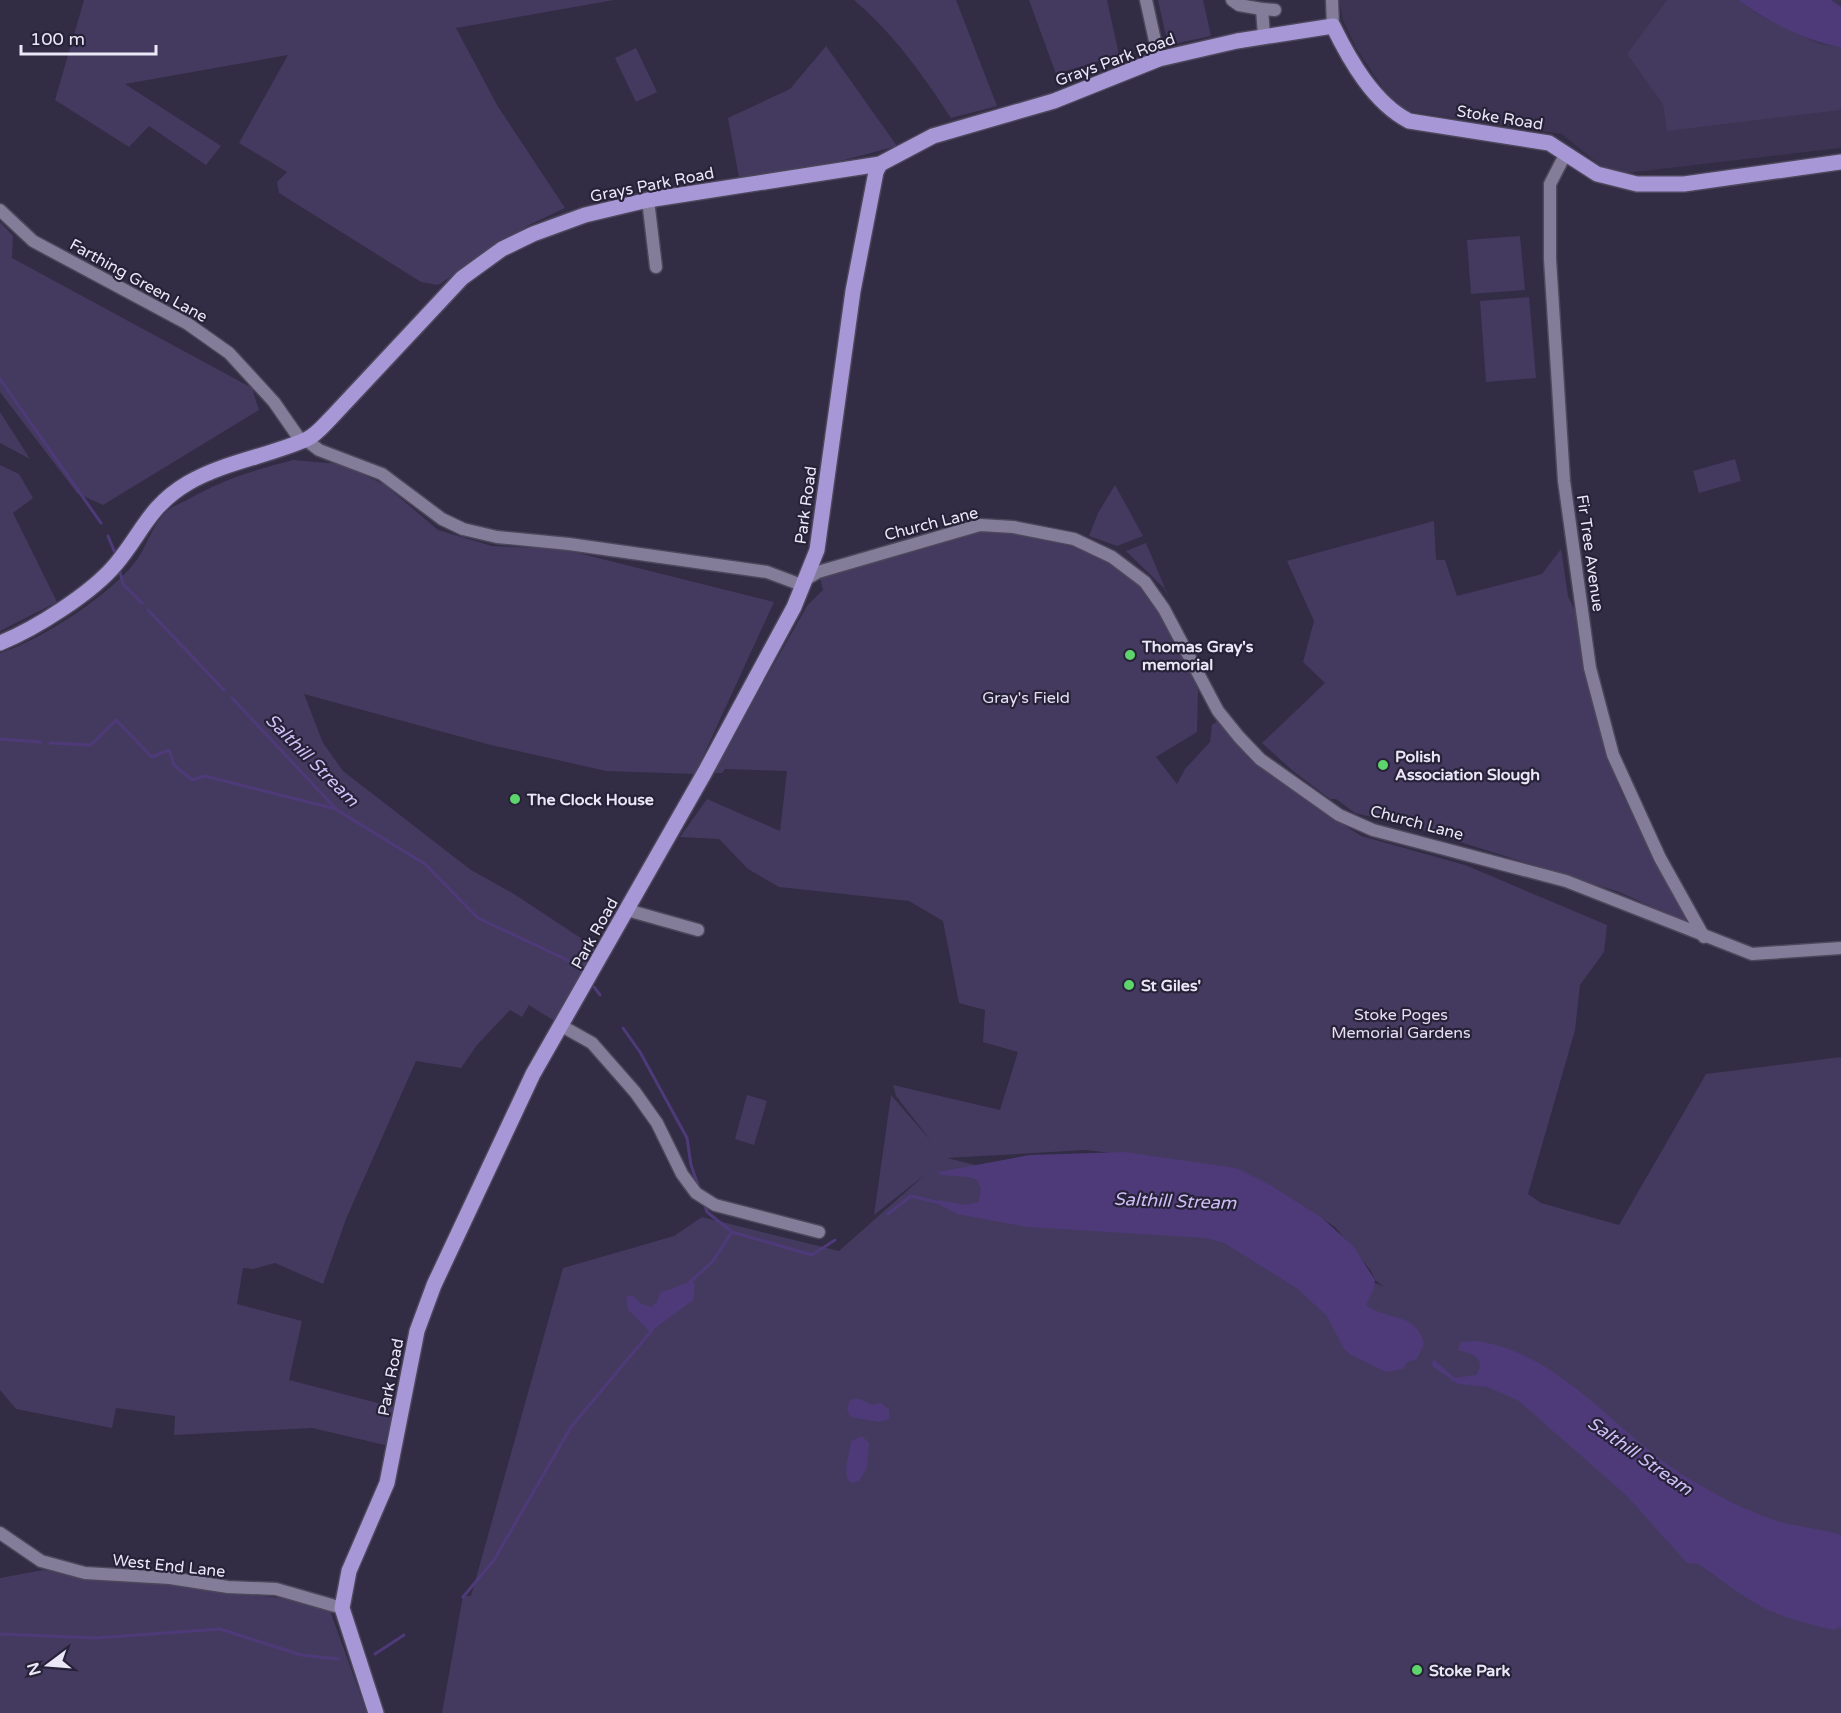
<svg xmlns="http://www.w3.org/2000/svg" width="1841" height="1713" font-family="'Varela Round',sans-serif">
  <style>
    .built { fill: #3c3452 }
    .green { fill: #443a5f; fill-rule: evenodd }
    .water { fill: #4e3a79 }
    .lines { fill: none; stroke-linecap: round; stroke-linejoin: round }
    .stream { stroke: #4e3a79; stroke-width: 3 }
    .minor-casing { stroke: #4c475b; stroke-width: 15 }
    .major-casing { stroke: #4c475b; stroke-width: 18 }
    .minor { stroke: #837d99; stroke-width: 12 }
    .major { stroke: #a797d6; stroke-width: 15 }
    .poi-dot { fill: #5ed56c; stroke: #282239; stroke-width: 2 }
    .labels { text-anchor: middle; stroke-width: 4.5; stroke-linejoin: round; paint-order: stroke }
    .street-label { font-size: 16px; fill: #eae7f7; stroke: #282239 }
    .poi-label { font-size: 16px; font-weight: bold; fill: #eae7f7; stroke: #282239; text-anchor: start }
    .park-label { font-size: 16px; fill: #e4dff3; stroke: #282239 }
    .water-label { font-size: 18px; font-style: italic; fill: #ccbef6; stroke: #282239 }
  </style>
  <rect width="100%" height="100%" fill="#322c44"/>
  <polygon class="built" points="1339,0 1841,0 1841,148 1618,174 1603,168 1562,134 1406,111 1394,105 1356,48 1343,20"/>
  <g class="green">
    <polygon points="84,0 614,0 456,28 497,105 565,208 529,225 438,285 421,282 279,193 277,182 287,172 239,143 288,55 125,84 221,146 206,165 149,126 129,147 55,100"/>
    <path d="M854,0H956L997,106L951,118C923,75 894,34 854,0Z"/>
    <polygon points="1029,0 1107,0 1119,55 1056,74"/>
    <polygon points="1158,0 1203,0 1211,36 1168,45"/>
    <polygon points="1667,0 1738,0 1757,14 1819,44 1841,47 1841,110 1667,131 1663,104 1627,54"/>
    <polygon points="826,46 897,146 814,168 739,177 728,118 790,89"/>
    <polygon points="636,48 657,92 636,102 615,58"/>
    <polygon points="0,222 13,236 12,258 252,388 259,410 103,505 77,493 0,392"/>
    <polygon points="1520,236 1525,290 1471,294 1467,240"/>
    <polygon points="1529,297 1536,378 1486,382 1480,301"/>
    <polygon points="0,412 30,459 0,443"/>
    <polygon points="1735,459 1741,481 1699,493 1693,471"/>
    <path d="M293,460L341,464L385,485L438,530L492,546L562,549L774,602L695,774L606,771L491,745L304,694L323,743L343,771L471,870L514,894L599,950L556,1022L529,1005L522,1017L510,1010L477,1045L461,1068L416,1061L346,1219L323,1284L275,1263L253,1269L243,1268L237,1304L302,1321L289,1380L397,1408L389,1446L312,1428L174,1435L175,1416L116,1408L112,1428L16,1409L0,1390V653C40,641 114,593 138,558C148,543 153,524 167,511C172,507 180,503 187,500C221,480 255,470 293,460Z"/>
    <polygon points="0,465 19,474 33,498 13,513 57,602 0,631"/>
    <polygon points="1115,485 1143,536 1117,546 1089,536 1098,513"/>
    <polygon points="1434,521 1436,560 1445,560 1457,596 1542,574 1561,549 1568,596 1587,636 1604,749 1622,794 1689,914 1686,922 1619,892 1406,825 1355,813 1336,799 1330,799 1293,771 1262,743 1325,683 1303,662 1314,621 1287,561"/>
    <path d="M978,532H1018L1071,543L1117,564L1158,605L1198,689L1197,732L1156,757L1177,784L1185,769L1210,742L1212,725L1219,720L1250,751L1326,813L1361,836L1465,865L1607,925L1604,952L1580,985L1575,1030L1528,1194L1541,1203L1619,1225L1706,1074L1841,1057V1713H442L463,1596H471L563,1268L674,1236L702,1217L839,1251L927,1173L874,1215L891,1095L932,1142L896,1096L893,1085L1000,1110L1018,1052L983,1042L985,1010L959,1003L943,921L909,901L779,887L748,869L719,839L680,837L707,799L780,831L787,771L725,769L722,773H712L807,606L823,590L819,574ZM1086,1150L1222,1166L1274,1187L1335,1227L1371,1271L1375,1280L1383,1286L1215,1224L947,1158Z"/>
    <polygon points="1146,543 1170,600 1164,588 1126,551"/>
    <polygon points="747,1095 767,1101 754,1145 735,1139"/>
    <polygon points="43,1570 100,1578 168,1581 184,1587 279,1598 329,1608 367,1713 0,1713 0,1578"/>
  </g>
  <g class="water">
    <path d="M1738,0H1831L1841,7V47C1807,42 1765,20 1738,0Z"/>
    <path d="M1124,1152L1236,1168L1274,1187L1322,1218L1353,1246L1375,1280L1374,1288L1366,1305C1387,1321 1417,1312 1424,1344L1417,1359L1407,1362L1403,1369L1386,1372L1351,1355L1344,1349L1327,1316L1298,1289L1224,1243L1206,1238L1027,1227L957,1214L934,1202L939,1200L965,1205L979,1202L981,1188L977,1180L969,1177L940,1175L938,1172L1030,1155Z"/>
    <polygon points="691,1281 695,1284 693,1300 650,1332 628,1309 626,1297 632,1295 640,1303 651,1307 657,1302 660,1293"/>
    <path d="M1477,1341C1562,1353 1618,1436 1688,1478C1716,1495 1744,1510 1774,1520C1796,1527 1819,1528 1841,1535V1626L1834,1630C1807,1624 1779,1617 1755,1603C1736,1592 1717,1576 1698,1564L1687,1563L1627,1496L1519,1401L1488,1387L1458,1384L1432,1366L1433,1359L1455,1378L1476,1375C1487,1359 1473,1353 1458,1350L1461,1342Z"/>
    <polygon points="854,1399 860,1399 871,1405 881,1403 889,1410 889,1419 879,1422 851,1417 847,1410 850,1400"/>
    <path d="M862,1436L869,1443L867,1467L859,1481L851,1483C841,1474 850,1454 851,1441Z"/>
  </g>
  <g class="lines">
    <g class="stream">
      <polyline points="0,379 101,523"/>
      <polyline points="108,536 115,553"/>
      <polyline points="120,572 123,584 142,603"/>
      <polyline points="148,610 224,690"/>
      <polyline points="232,698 337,810 425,864 478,918 578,965 584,973"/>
      <polyline points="0,739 40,742"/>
      <polyline points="50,743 91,745 116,720 152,757 169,750 174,765 192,780 205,776 336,809"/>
      <polyline points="594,987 600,995"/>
      <polyline points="623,1028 640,1052 687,1138 691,1165 699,1188"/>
      <polyline points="705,1206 707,1212 732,1232 812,1255 835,1240"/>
      <polyline points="888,1214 911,1196 936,1202"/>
      <polyline points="689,1283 713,1261 732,1232"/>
      <polyline points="463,1597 494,1560 571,1427 652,1330"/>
      <polyline points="0,1634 96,1638 220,1629 301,1655 339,1659"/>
      <polyline points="375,1654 404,1635"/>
    </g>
    <defs>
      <g id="minor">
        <polyline points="1146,0 1159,59"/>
        <polyline points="1232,0 1239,5 1262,9 1264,36"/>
        <polyline points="1332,0 1333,26"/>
        <polyline points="1262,9 1275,10"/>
        <polyline points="1566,153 1550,184 1550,259 1564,481 1590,668 1613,755 1660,858 1704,937"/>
        <polyline points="648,200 656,267"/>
        <polyline points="0,210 33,241 188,324 229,353 274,402 301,441"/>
        <polyline points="309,438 310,443 319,450 382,474 442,519 463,529 497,537 569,544 767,572 799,584 818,572 980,525 1013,527 1074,539 1112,557 1145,582 1164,609 1218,711 1239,737 1260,759 1339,815 1373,830 1566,881 1752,954 1841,948"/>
        <polyline points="627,910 698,930"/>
        <polyline points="560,1025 592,1043 635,1092 657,1123 682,1174 696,1193 715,1205 819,1232"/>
        <polyline points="0,1533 41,1561 85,1573 170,1578 228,1587 276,1589 342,1608"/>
      </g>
      <g id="major">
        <path d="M0,643C35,629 92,593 116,564C142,533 149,506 188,483C224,462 269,456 307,439C316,435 324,425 331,418L462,278L502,249L533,234L585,215L648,200L880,164L933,136L1054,101L1159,59L1237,41L1333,26C1350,61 1374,103 1409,121L1549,143L1597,174L1637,184H1684L1841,162"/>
        <polyline points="376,1713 342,1608 349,1571 387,1483 417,1331 434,1285 533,1074 705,772 794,607 817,550 853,291 876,172 880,164"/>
      </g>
    </defs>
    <use href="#minor" class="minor-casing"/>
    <use href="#major" class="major-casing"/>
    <use href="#minor" class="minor"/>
    <use href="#major" class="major"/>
  </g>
  <g class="poi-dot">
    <circle cx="1130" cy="655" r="6"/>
    <circle cx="1383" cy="765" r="6"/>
    <circle cx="515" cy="799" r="6"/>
    <circle cx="1129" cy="985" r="6"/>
    <circle cx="1417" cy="1670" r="6"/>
  </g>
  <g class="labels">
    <g class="street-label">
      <text transform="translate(1115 59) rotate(-20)" y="6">Grays Park Road</text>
      <text transform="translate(1500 117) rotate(9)" y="6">Stoke Road</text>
      <text transform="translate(652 184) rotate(-11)" y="6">Grays Park Road</text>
      <text transform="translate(139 280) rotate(29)" y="6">Farthing Green Lane</text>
      <text transform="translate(805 505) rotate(-82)" y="6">Park Road</text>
      <text transform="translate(931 523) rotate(-14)" y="6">Church Lane</text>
      <text transform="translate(1591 553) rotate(82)" y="6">Fir Tree Avenue</text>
      <text transform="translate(1417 822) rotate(15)" y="6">Church Lane</text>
      <text transform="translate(594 933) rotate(-61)" y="6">Park Road</text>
      <text transform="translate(390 1377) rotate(-79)" y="6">Park Road</text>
      <text transform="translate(169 1565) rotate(6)" y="6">West End Lane</text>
    </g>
    <g class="poi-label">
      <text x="1142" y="652">Thomas Gray's<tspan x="1142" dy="18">memorial</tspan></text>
      <text x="1395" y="762">Polish<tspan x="1395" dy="18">Association Slough</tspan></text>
      <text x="527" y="805">The Clock House</text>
      <text x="1141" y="991">St Giles'</text>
      <text x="1429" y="1676">Stoke Park</text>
    </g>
    <g class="park-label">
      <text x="1026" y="703">Gray's Field</text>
      <text x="1401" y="1020">Stoke Poges<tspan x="1401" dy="18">Memorial Gardens</tspan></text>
    </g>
    <g class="water-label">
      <text transform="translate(312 760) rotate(45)" y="6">Salthill Stream</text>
      <text transform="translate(1175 1201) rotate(2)" y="6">Salthill Stream</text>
      <text transform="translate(1640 1456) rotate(35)" y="6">Salthill Stream</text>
    </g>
  </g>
  <g transform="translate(48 1665) rotate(254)" stroke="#282239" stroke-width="4.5" paint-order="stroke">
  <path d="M0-4.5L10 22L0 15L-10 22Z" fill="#eae7f7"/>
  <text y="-9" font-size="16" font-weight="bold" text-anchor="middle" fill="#eae7f7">N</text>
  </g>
  <path d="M21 45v9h135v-9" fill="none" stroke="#eae7f7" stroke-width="3"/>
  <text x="30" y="45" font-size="18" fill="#eae7f7" stroke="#282239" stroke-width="4.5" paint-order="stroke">100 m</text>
</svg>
